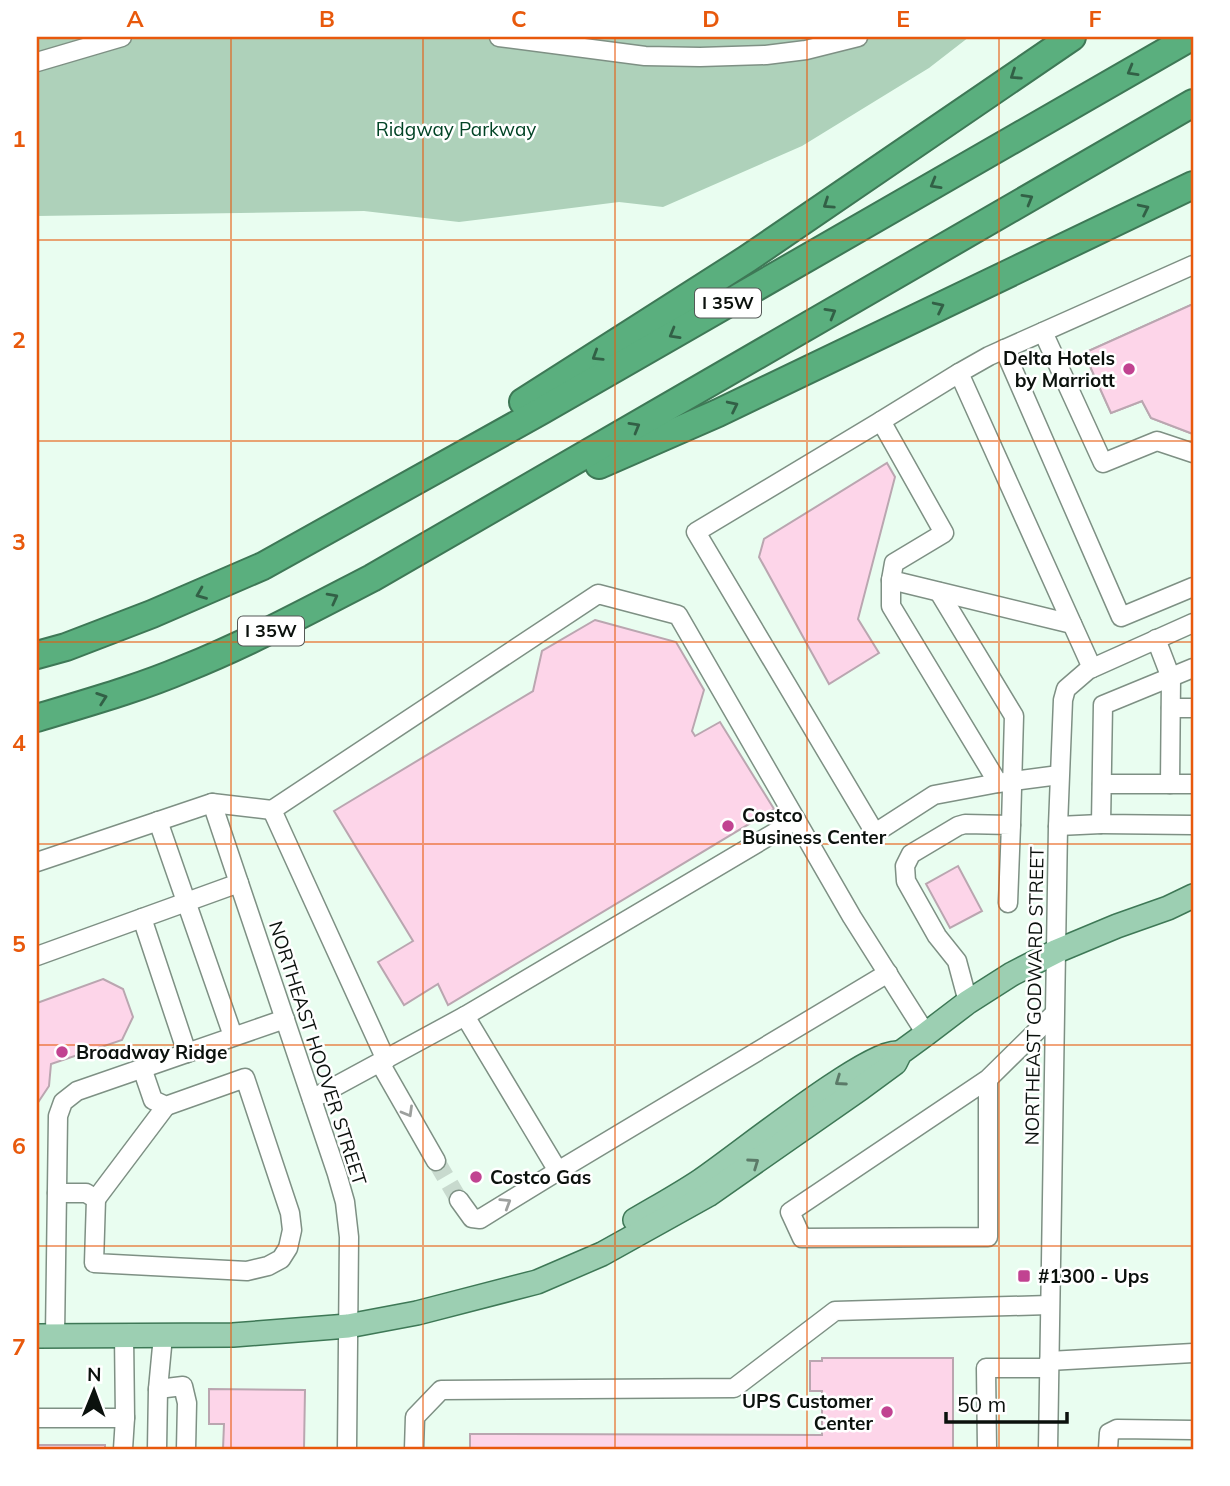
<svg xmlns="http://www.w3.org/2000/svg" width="1230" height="1486" font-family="Mulish,sans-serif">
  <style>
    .green { fill: #aed1ba }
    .building { fill: #fdd5e9; stroke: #baa6b0; stroke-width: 2 }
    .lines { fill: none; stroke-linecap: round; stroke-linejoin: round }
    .minor-tunnel { stroke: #c8dace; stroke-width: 18; stroke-dasharray: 18 9; stroke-linecap: butt }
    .minor-casing { stroke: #7e9084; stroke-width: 21 }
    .major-casing { stroke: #3e7856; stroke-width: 26 }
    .highway-casing { stroke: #3e7856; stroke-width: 30 }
    .minor { stroke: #fff; stroke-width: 18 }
    .major { stroke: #9ccfb2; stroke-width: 23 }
    .highway { stroke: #5aaf7e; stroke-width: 26 }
    .oneway { stroke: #326046 }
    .oneway2 { stroke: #5b7a68 }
    .oneway3 { stroke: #9da09e }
    .grid { fill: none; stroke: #e8590c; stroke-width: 2; stroke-opacity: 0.55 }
    .poi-dot { fill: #c14391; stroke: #fff; stroke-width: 2.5 }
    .labels { text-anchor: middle; stroke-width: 5; stroke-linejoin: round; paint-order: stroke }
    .shield { fill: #fff; stroke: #545856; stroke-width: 2 }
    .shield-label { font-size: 18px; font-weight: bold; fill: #0b110d }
    .park-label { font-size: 19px; fill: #014325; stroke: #fff }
    .poi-label { font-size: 19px; font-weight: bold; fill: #0b110d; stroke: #fff; text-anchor: start }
    .street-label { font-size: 19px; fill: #0b110d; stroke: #fff }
    .neatline { fill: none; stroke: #e8590c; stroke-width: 2.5 }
    .grid-label { font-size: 23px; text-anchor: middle; font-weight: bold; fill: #e8590c }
  </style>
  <rect width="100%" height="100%" fill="#e9fdf0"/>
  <polygon class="green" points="37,37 969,37 929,68 802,146 663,207 619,202 459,222 364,211 37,216"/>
  <g class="building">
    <polygon points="1193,304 1193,352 1165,365 1167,373 1193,383 1193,434 1151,418 1142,401 1111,413 1084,353"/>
    <polygon points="1193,304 1193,434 1151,418 1142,401 1111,413 1084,353"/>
    <polygon points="887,463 895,477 858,619 879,653 829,684 759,557 764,539"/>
    <polygon points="595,620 676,642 704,690 692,731 695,736 720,722 774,809 448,1005 438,984 404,1005 378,962 413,941 334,811 533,691 542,651"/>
    <polygon points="958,866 982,911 950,928 926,884"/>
    <polygon points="103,979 123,989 133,1017 122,1040 51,1064 49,1086 37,1104 37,1003"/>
    <polygon points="822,1358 953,1358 953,1449 470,1449 470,1434 822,1435 822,1391 810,1391 810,1361 822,1361"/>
    <polygon points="209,1389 305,1390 304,1449 223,1449 224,1424 209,1424"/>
    <rect x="37" y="1445" width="68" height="4"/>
  </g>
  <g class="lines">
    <polyline class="minor-tunnel" points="436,1161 459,1200"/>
    <defs>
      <g id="minor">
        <polyline points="499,37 645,56 700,57 766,55 806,50 858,37"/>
        <polyline points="37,62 122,37"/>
        <polyline points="1043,332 1103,463 1157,441 1193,453"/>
        <polyline points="1004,349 1121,617 1193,587"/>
        <polyline points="959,373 881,421 944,533 894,563 891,580 1072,624"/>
        <polyline points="881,421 696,532 875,833 934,795 998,783"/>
        <polyline points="891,580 891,606 998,783 1059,775"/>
        <polyline points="939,592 1014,716 1011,825"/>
        <polyline points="1156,639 1171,678 1170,784"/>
        <polyline points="1092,668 959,373 989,356 1193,265"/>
        <polyline points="1193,668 1103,705 1101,824 1193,825"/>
        <polyline points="1171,708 1193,708"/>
        <polyline points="1102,784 1193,784"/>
        <polyline points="212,803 337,1174 345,1202 349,1237 347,1449"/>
        <polyline points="158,821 233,1036"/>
        <polyline points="1058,826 1101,824"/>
        <polyline points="37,862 212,803 272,810"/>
        <polyline points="142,918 187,1053"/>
        <polyline points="37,956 239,883"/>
        <polyline points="968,1002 957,961 937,936 906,881 905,866 911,854 958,826 965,824 1011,825 1008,903"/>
        <polyline points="465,1016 558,1171 888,973"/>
        <polyline points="386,1060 272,810 598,594 678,615 852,917 926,1034"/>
        <polyline points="380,1063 436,1161"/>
        <polyline points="988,1079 988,1237 802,1238 790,1212 988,1079 1054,1014"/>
        <polyline points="312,1099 465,1016 796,820"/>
        <polyline points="57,1193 86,1193 96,1199 94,1263 247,1271 268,1266 281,1259 288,1248 292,1230 290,1213 245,1078 166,1106 153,1100 142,1068"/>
        <polyline points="96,1199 166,1106"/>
        <polyline points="459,1200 472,1218 480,1219 558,1171"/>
        <polyline points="55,1336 58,1116 63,1102 77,1091 285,1019"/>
        <polyline points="1049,1361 1193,1353"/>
        <polyline points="158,1389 183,1386 187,1403 186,1449"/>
        <polyline points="37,1418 125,1418 124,1335"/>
        <polyline points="123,1449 125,1418"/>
        <polyline points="157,1449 158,1389 163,1336"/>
        <polyline points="414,1449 415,1417 441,1390 734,1388 835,1311 1049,1305"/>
        <polyline points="987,1449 986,1368 1048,1368"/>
        <polyline points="1048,1449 1058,826 1063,700 1066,689 1088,670 1193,623"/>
        <polyline points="1108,1449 1109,1433 1117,1429 1193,1430"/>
      </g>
      <g id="major">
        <path d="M635,1220C657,1207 679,1195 700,1181C733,1159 867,1051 897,1053"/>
        <polyline points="37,1336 233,1335 348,1326 417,1313 537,1282 602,1254 708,1195 861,1088 895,1063 900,1053 926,1034 968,1002 1012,974 1057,951 1117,926 1168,908 1193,896"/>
      </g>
      <g id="highway">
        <polyline points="523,402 747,259 1072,37"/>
        <polyline points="599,465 718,413 1193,185"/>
        <polyline points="37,655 66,647 152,614 263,566 541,411 1191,37"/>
        <path d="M37,718C86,703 137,689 184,669C249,643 310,610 372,578L1193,103"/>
      </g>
    </defs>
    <use href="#minor" class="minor-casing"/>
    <use href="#major" class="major-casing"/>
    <use href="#highway" class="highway-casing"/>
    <use href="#minor" class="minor"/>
    <use href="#major" class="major"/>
    <use href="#highway" class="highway"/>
  </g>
  <defs><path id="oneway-chevron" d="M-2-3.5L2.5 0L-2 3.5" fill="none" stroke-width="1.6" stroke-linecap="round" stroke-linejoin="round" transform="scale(1.75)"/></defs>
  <g class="oneway">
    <use href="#oneway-chevron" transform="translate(1132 71) rotate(150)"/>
    <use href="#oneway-chevron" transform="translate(1015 75) rotate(146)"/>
    <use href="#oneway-chevron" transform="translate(935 184) rotate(150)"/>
    <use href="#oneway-chevron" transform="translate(1028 199) rotate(-30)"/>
    <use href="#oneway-chevron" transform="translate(828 204) rotate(146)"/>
    <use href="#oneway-chevron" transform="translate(1144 209) rotate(-26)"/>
    <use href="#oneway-chevron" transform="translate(939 307) rotate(-26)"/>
    <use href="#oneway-chevron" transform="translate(831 313) rotate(-30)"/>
    <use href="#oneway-chevron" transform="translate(674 334) rotate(150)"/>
    <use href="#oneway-chevron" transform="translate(597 356) rotate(148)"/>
    <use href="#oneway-chevron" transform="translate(733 406) rotate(-26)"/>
    <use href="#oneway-chevron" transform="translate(635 427) rotate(-30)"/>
    <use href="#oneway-chevron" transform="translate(201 594) rotate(158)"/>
    <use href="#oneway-chevron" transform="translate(333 598) rotate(-28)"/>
    <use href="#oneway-chevron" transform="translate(102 698) rotate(-19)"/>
  </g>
  <g class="oneway2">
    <use href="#oneway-chevron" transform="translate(840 1081) rotate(145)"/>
    <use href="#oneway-chevron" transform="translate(754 1163) rotate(-35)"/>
  </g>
  <g class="oneway3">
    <use href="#oneway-chevron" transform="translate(408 1112) rotate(60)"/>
    <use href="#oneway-chevron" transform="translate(506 1203) rotate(-32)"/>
  </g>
  <path class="grid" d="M231,37V1449M423,37V1449M615,37V1449M807,37V1449M999,37V1449M37,240H1193M37,441H1193M37,642H1193M37,844H1193M37,1045H1193M37,1246H1193"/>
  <g class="poi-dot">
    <circle cx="1129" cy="369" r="7"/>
    <circle cx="728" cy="826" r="7"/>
    <circle cx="62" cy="1052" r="7"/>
    <circle cx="476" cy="1177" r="7"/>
    <rect x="1017" y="1269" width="14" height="14" rx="3.5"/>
    <circle cx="887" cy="1412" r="7"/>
  </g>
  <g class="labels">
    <g class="shield">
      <rect x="695" y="288.5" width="66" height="29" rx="5"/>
      <rect x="238" y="616.5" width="66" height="29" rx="5"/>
    </g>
    <g class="shield-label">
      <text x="728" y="309">I 35W</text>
      <text x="271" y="637">I 35W</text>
    </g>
    <g class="park-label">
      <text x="456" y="136">Ridgway Parkway</text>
    </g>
    <g class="poi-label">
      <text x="1115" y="365" text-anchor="end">Delta Hotels<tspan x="1115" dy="22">by Marriott</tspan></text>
      <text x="742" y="822">Costco<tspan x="742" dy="22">Business Center</tspan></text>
      <text x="76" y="1059">Broadway Ridge</text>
      <text x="490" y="1184">Costco Gas</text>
      <text x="1038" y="1283">#1300 - Ups</text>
      <text x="873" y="1408" text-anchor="end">UPS Customer<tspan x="873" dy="22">Center</tspan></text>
    </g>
    <g class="street-label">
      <text transform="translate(1034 996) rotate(-89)" y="7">NORTHEAST GODWARD STREET</text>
      <text transform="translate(318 1053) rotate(72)" y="7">NORTHEAST HOOVER STREET</text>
    </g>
  </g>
  <rect width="1230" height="1486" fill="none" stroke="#ffffff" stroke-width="77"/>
  <g transform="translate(94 1391) rotate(1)" stroke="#ffffff" stroke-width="5" paint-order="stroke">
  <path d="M0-5L12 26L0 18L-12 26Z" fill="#0b110d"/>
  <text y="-10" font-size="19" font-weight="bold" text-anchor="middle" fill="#0b110d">N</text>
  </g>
  <path d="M946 1412v10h121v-10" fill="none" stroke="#0b110d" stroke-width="3.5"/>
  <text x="957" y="1412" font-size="21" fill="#0b110d" stroke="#ffffff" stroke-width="5" paint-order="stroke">50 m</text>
  <rect x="38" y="38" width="1154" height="1410" class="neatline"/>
  <g class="grid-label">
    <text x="135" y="27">A</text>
    <text x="327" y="27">B</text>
    <text x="519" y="27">C</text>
    <text x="711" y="27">D</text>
    <text x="903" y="27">E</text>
    <text x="1095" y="27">F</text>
    <text x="19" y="147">1</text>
    <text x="19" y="348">2</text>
    <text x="19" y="550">3</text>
    <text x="19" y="751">4</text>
    <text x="19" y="952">5</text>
    <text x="19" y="1154">6</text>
    <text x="19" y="1355">7</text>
  </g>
</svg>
